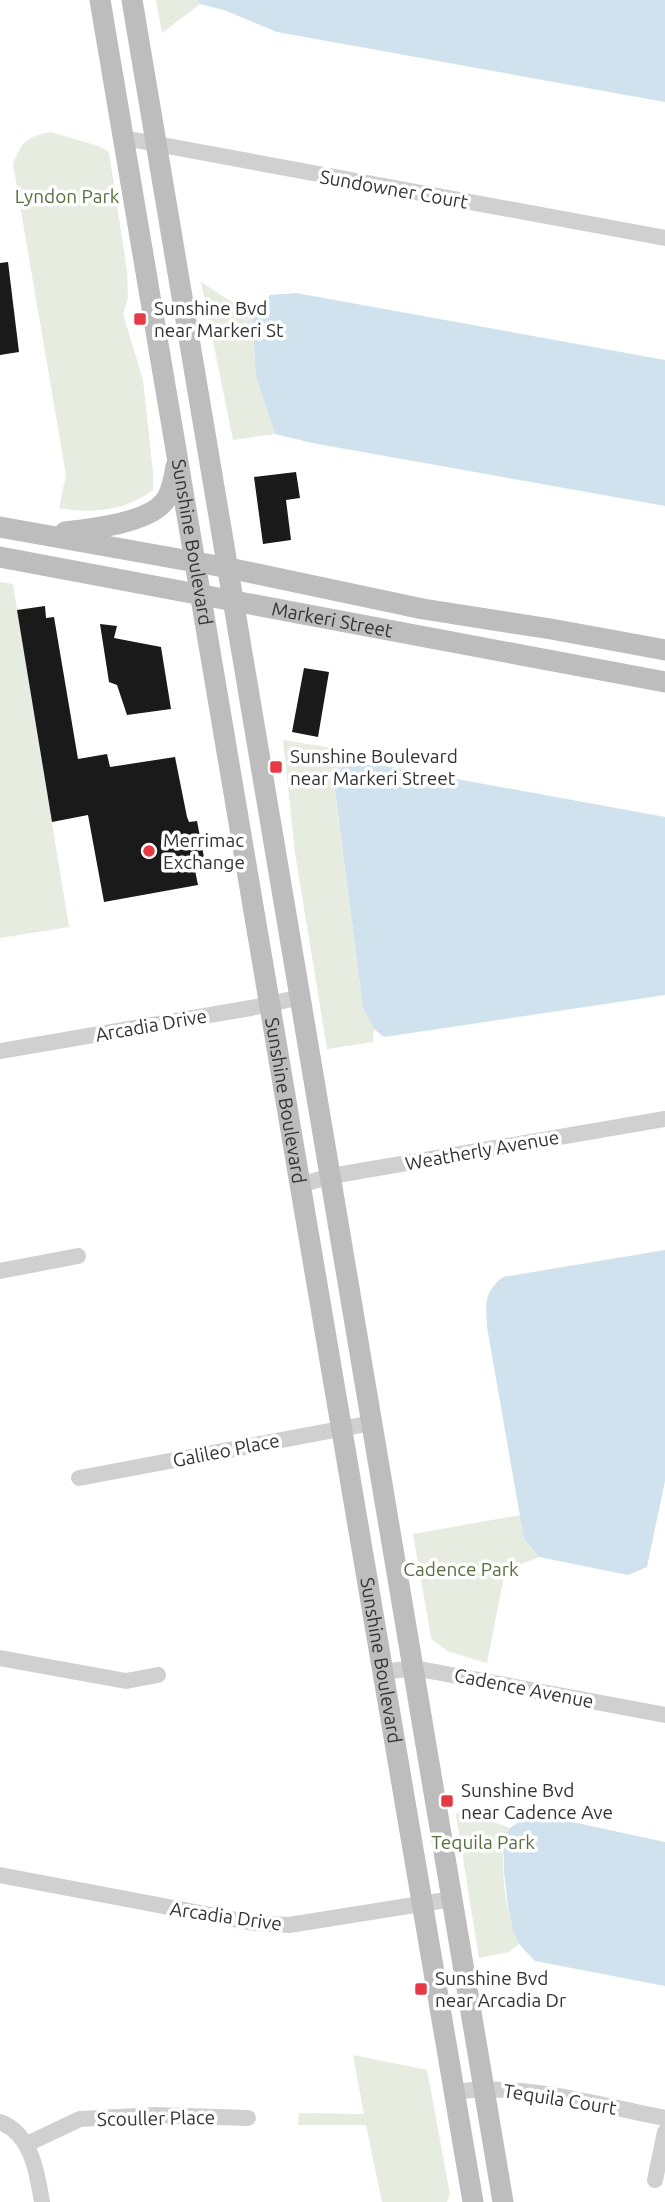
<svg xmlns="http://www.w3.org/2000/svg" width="665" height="2202" font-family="Ubuntu,sans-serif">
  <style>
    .green { fill: #e6ecdf }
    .water { fill: #cfe2ee }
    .building { fill: #1a1a1a }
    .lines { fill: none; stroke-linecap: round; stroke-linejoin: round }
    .street { stroke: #d0d0d0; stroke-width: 16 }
    .secondary { stroke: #bdbdbd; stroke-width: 21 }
    .poi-dot { fill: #e63946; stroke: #fff; stroke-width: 2.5 }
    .labels { text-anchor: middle; stroke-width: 7; stroke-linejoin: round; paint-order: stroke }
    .street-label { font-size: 19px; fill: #333; stroke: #fff }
    .park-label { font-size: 19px; fill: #56703f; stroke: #fff }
    .poi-label { font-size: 19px; fill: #333; stroke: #fff; text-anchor: start }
  </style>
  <rect width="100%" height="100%" fill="#fff"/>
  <g class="green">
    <polygon points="156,0 198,0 200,4 162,33"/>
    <path d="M51,132L98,146L109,152L127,271L128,298L123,314L143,380L153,472V490C125,511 92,514 59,508L66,475L13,164C22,141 26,137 51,132Z"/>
    <polygon points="201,282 252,315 256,377 275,434 233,440"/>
    <polygon points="0,582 13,584 69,927 0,938"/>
    <polygon points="283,740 332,748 343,765 334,784 363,1008 374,1029 373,1042 327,1049 295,853"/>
    <polygon points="520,1515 524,1539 539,1557 505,1571 487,1663 447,1651 431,1638 413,1534"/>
    <path d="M460,1810L510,1828C496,1857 506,1915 519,1944L509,1952L479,1958L456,1815Z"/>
    <polygon points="353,2055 427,2070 450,2194 447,2202 382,2202 366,2125 298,2125 299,2113 364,2114"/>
  </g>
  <g class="water">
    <polygon points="198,0 665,0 665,102 277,32 224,10 200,4"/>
    <polygon points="296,293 665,360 665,506 312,443 275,434 256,377 252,315 270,295"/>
    <polygon points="343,765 380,765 665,817 665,995 384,1037 374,1029 363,1008 334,783"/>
    <path d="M665,1250V1481L647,1567L628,1575L539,1557L524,1539L487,1327C486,1304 483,1293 503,1277Z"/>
    <polygon points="529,1815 540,1815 665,1842 665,1986 535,1961 519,1944 513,1930 508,1906 504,1873 504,1840 510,1828"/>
  </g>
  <g class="building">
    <polygon points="8,262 19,352 0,355 0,263"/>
    <polygon points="296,472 300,498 286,500 291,540 263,544 254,477"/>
    <polygon points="45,606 46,618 54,617 78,759 107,754 110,767 175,757 187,817 189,822 197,821 206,868 195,870 198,885 104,902 88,815 52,822 17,610"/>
    <polygon points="100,624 117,626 114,638 161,647 171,709 127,715 117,685 109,682"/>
    <polygon points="304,668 329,672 318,737 292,732"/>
  </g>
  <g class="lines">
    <g class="street">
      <polyline points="124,138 665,238"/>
      <polyline points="0,1051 251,1008 301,997"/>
      <polyline points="300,1185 331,1176 665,1119"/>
      <polyline points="0,1271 78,1256"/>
      <polyline points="79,1478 372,1423"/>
      <polyline points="0,1658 126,1681 158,1675"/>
      <polyline points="383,1672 414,1668 665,1715"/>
      <polyline points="0,1875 253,1923 289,1925 452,1899"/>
      <path d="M455,2092C525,2082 596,2105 665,2118"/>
      <path d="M0,2122C32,2134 37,2173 42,2202"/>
      <polyline points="27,2144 80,2119 155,2115 248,2118"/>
      <polyline points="655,2180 665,2132"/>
    </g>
    <g class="secondary">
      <path id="s1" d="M100,0C169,394 233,789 300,1184C357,1523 417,1862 473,2202"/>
      <polyline points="132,0 503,2202"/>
      <polyline points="0,527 229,568 423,609 551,629 665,650"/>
      <path d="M65,532C91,529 147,523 164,502C172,493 174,478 176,466"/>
      <path id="s2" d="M0,557L665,682"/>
    </g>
  </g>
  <g class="poi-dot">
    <rect x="133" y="312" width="14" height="14" rx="3.5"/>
    <rect x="269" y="760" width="14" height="14" rx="3.5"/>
    <circle cx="149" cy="851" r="7"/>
    <rect x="440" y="1794" width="14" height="14" rx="3.5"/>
    <rect x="414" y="1982" width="14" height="14" rx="3.5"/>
  </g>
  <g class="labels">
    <g class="street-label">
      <text transform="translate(394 189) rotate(10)" y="7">Sundowner Court</text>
      <text dy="7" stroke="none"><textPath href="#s1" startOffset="550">Sunshine Boulevard</textPath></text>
      <text dy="7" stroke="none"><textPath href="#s2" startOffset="338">Markeri Street</textPath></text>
      <text transform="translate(151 1025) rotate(-10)" y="7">Arcadia Drive</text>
      <text dy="7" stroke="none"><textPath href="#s1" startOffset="1116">Sunshine Boulevard</textPath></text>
      <text transform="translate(482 1150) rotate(-10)" y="7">Weatherly Avenue</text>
      <text transform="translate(226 1450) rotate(-11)" y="7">Galileo Place</text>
      <text dy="7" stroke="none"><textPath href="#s1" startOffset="1684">Sunshine Boulevard</textPath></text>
      <text transform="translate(524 1688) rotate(11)" y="7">Cadence Avenue</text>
      <text transform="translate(226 1916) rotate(8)" y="7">Arcadia Drive</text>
      <text transform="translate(560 2099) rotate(9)" y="7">Tequila Court</text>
      <text transform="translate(156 2118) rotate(-1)" y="7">Scouller Place</text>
    </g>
    <g class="park-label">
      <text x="67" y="203">Lyndon Park</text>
      <text x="461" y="1576">Cadence Park</text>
      <text x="483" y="1849">Tequila Park</text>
    </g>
    <g class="poi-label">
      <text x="154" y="315">Sunshine Bvd<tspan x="154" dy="22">near Markeri St</tspan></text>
      <text x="290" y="763">Sunshine Boulevard<tspan x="290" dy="22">near Markeri Street</tspan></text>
      <text x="163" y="847">Merrimac<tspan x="163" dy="22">Exchange</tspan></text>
      <text x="461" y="1797">Sunshine Bvd<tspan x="461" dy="22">near Cadence Ave</tspan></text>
      <text x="435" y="1985">Sunshine Bvd<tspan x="435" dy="22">near Arcadia Dr</tspan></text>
    </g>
  </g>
</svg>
